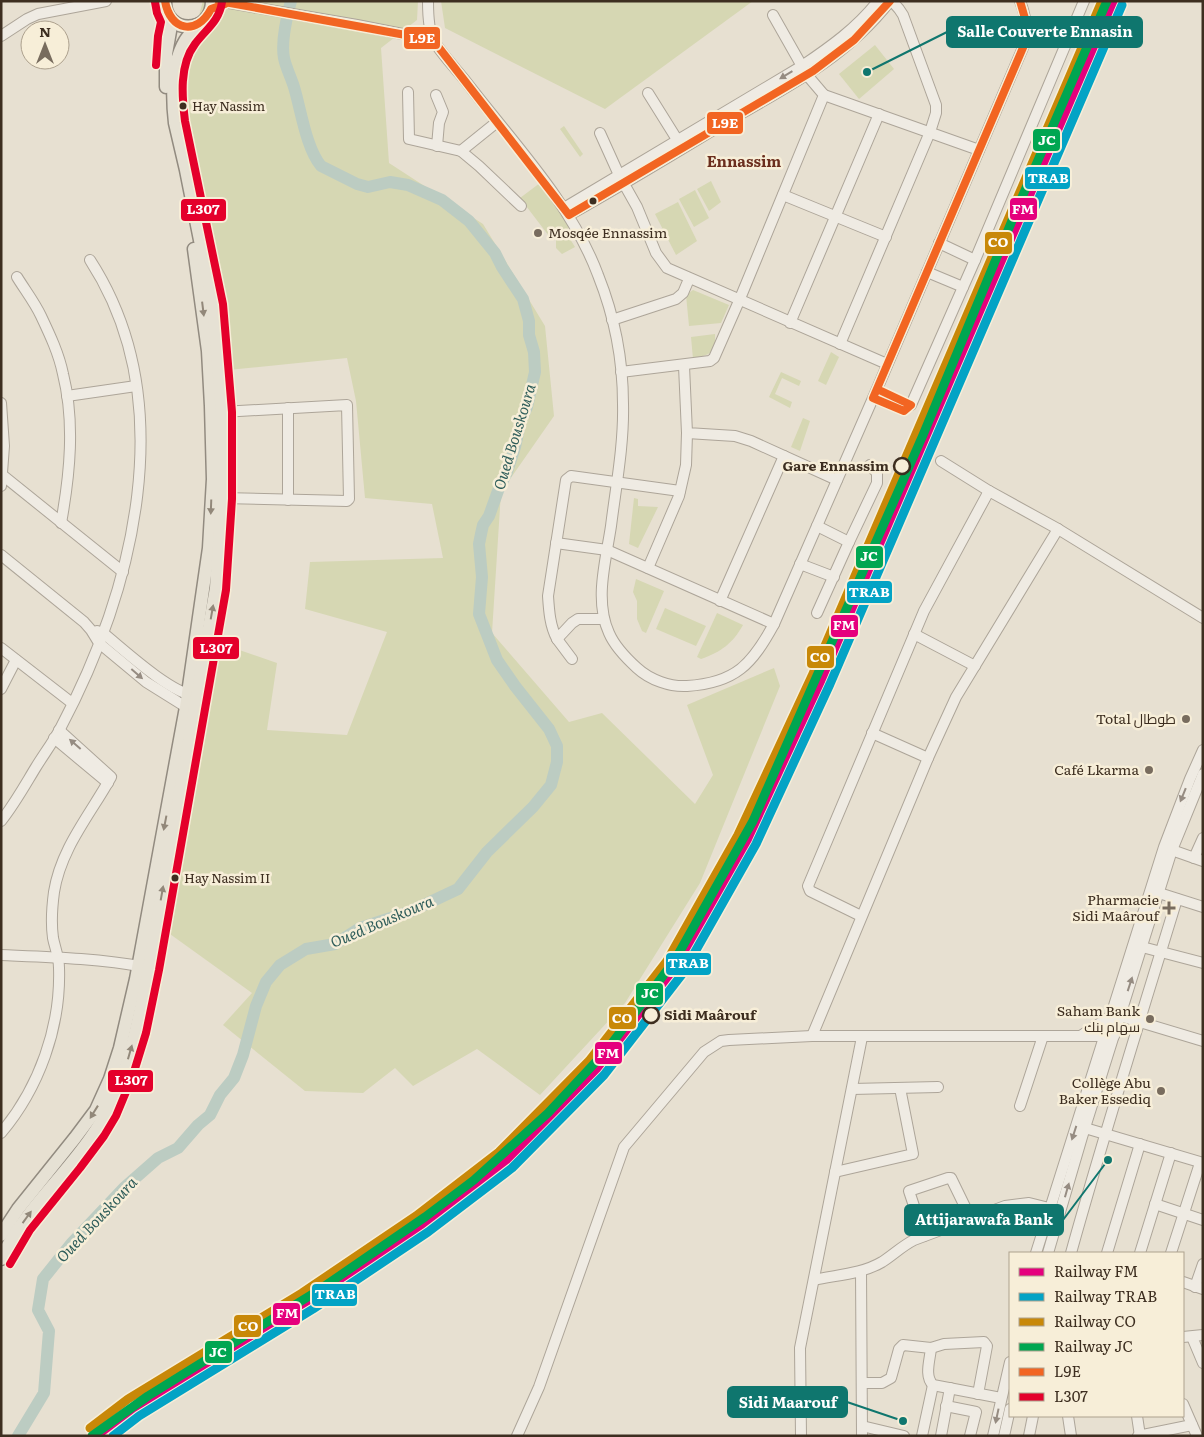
<svg xmlns="http://www.w3.org/2000/svg" width="1204" height="1437" font-family="Literata,Cairo,serif">
  <style>
    .green { fill: #d6d7b3 }
    .lines { fill: none; stroke-linecap: round; stroke-linejoin: round }
    .river { stroke: #bcccc2; stroke-width: 12 }
    .minor-casing { stroke: #ada599; stroke-width: 12 }
    .major-casing { stroke: #928b80; stroke-width: 15 }
    .minor { stroke: #efebe3; stroke-width: 10 }
    .major { stroke: #e6e1d4; stroke-width: 12 }
    .bus-1-casing { stroke: #f7eed8; stroke-width: 11 }
    .bus-2-casing { stroke: #f7eed8; stroke-width: 11 }
    .bus-1 { stroke: #f26522; stroke-width: 8 }
    .bus-2 { stroke: #e4002b; stroke-width: 8 }
    .rail-1-casing { stroke: #f7eed8; stroke-width: 12 }
    .rail-2-casing { stroke: #f7eed8; stroke-width: 12 }
    .rail-3-casing { stroke: #f7eed8; stroke-width: 12 }
    .rail-4-casing { stroke: #f7eed8; stroke-width: 12 }
    .rail-1 { stroke: #e5007d; stroke-width: 9 }
    .rail-2 { stroke: #03a3c5; stroke-width: 9 }
    .rail-3 { stroke: #c88808; stroke-width: 9 }
    .rail-4 { stroke: #00a651; stroke-width: 9 }
    .oneway { fill: #968c82 }
    .oneway2 { fill: #92887a }
    .bus-dot { fill: #3d2e20; stroke: #f7eed8; stroke-width: 2 }
    .poi-dot { fill: #786c5e; stroke: #f7eed8; stroke-width: 2 }
    .stop-dot { fill: #f7eed8; stroke: #3d2e20; stroke-width: 2.5 }
    .labels { text-anchor: middle; stroke-width: 5; stroke-linejoin: round; paint-order: stroke }
    .bus-label { font-size: 13px; fill: #3d2e20; stroke: #f7eed8; text-anchor: start }
    .poi-label { font-size: 14px; fill: #3d2e20; stroke: #f7eed8; text-anchor: end }
    .stop-label { font-size: 14px; font-weight: bold; fill: #3d2e20; stroke: #f7eed8; text-anchor: end }
    .neighbourhood-label { font-size: 15px; font-weight: bold; fill: #6b2e1e; stroke: #f7eed8 }
    .water-label { font-size: 15px; font-style: italic; fill: #2f5d5a; stroke: #f7eed8 }
    .leader { fill: none; stroke: #0f766e; stroke-width: 2 }
    .callout-dot { fill: #0f766e; stroke: #f7eed8; stroke-width: 2 }
    .callout { fill: #0f766e; stroke: #0f766e; stroke-width: 2 }
    .callout-label { font-size: 15px; text-anchor: middle; font-weight: bold; fill: #fff }
    .line-badge { stroke: #f7eed8; stroke-width: 2 }
    .badge-label { font-size: 14px; text-anchor: middle; font-weight: bold; fill: #fff }
  </style>
  <rect width="100%" height="100%" fill="#e7e0d1"/>
  <g class="green">
    <polygon points="203,1 418,1 417,20 381,48 389,163 483,224 545,326 554,416 501,492 492,633 569,722 602,713 695,804 713,775 687,705 774,668 780,686 700,883 625,1003 540,1095 477,1049 413,1086 395,1068 363,1093 305,1091 223,1025 252,993 163,929 219,643 277,663 267,730 347,735 387,632 305,609 310,562 443,558 432,504 365,498 356,401 347,358 228,370 179,88"/>
    <polygon points="441,1 753,1 605,109 445,28"/>
    <polygon points="875,45 894,69 859,99 839,74"/>
    <polygon points="564,126 583,154 580,157 560,129"/>
    <polygon points="711,181 721,202 709,211 697,189"/>
    <polygon points="540,183 572,225 565,231 575,247 562,254 556,248 556,237 552,240 520,198"/>
    <polygon points="695,190 709,218 694,227 679,199"/>
    <polygon points="678,202 697,241 676,255 655,214"/>
    <polygon points="693,290 729,305 721,323 689,326 686,295"/>
    <path d="M715,334C716,354 710,354 693,359L691,337Z"/>
    <polygon points="831,352 839,357 826,385 818,381"/>
    <polygon points="781,372 801,381 799,386 782,378 775,394 792,402 790,408 769,397"/>
    <polygon points="803,418 810,421 800,451 791,447"/>
    <polygon points="634,498 638,499 638,506 658,507 638,548 629,544"/>
    <polygon points="636,579 664,591 646,633 642,631 637,619 637,601 633,592"/>
    <polygon points="665,608 706,626 696,646 656,629"/>
    <path d="M717,613L743,625C733,643 721,652 701,659L697,657Z"/>
  </g>
  <g class="lines">
    <path class="river" d="M18,1436L44,1393L49,1331L38,1310L43,1279L71,1244L125,1187L158,1158L178,1148L198,1125L210,1115L220,1095L234,1078L243,1055L256,1006L266,982L280,965L306,949L335,944L360,928L409,912L458,889L487,852L533,807L551,785L557,762V746L549,729L515,686L497,660L479,614L482,577L479,544L481,534L483,525L489,516L499,488L507,472L515,447L521,420L527,407L535,372L534,352L529,335V321L523,299L502,267L495,253L469,221L442,200L408,185L390,182L368,187L357,184L321,166C306,148 301,110 294,87C291,77 286,68 284,58C281,43 287,16 291,1"/>
    <defs>
      <g id="minor">
        <polyline points="218,1 357,25 433,40"/>
        <path d="M428,1C428,12 429,32 434,41C442,55 461,74 471,88C516,146 572,205 598,275C614,315 623,360 623,404C624,444 616,486 611,526C606,560 594,600 609,633C615,647 626,658 637,668C650,680 670,687 687,686C736,683 752,664 774,624L877,389L1025,43C1028,28 1026,16 1020,1"/>
        <polyline points="1,36 27,19 38,14 106,1"/>
        <polyline points="408,92 409,139 461,151 479,166 521,206"/>
        <polyline points="648,93 678,141"/>
        <polyline points="436,95 443,112 439,123 437,146"/>
        <polyline points="824,95 979,150"/>
        <polyline points="600,133 619,175 637,207 656,253 667,268 887,364"/>
        <polyline points="461,151 497,122"/>
        <polyline points="783,195 886,237"/>
        <path d="M564,208L802,66C830,47 857,28 878,1"/>
        <path d="M569,215C621,186 672,155 723,124C785,88 845,59 890,1"/>
        <polyline points="939,243 975,260"/>
        <polyline points="927,272 963,287"/>
        <path d="M17,277C25,290 35,303 41,316C50,335 59,354 63,374C75,422 70,474 61,523"/>
        <polyline points="612,320 676,299 683,293 689,279"/>
        <polyline points="790,323 879,114"/>
        <polyline points="840,344 930,132 936,113 936,105 903,15 899,9 892,1"/>
        <polyline points="684,366 687,433 735,436 751,441 837,480"/>
        <polyline points="621,372 710,361 714,358 739,301 824,95 807,75 773,15"/>
        <polyline points="67,396 136,386"/>
        <polyline points="1,403 4,446 1,486"/>
        <polyline points="911,405 975,260 1084,1"/>
        <polyline points="288,408 288,500"/>
        <polyline points="222,412 347,405 349,499 347,501 222,498"/>
        <polyline points="941,461 989,491 1058,529 1203,618"/>
        <polyline points="1,474 123,572"/>
        <polyline points="817,526 849,542 817,613"/>
        <polyline points="849,542 877,483 877,473 870,465"/>
        <polyline points="556,543 607,550 774,624"/>
        <polyline points="1,555 84,622 91,630 99,643 146,682 186,707 192,708"/>
        <polyline points="800,564 834,577"/>
        <polyline points="648,568 679,496 686,465 687,433"/>
        <polyline points="720,601 784,456"/>
        <path d="M604,619H578L572,623L557,639C550,626 549,611 548,596L566,480L571,476L680,491"/>
        <path d="M97,631L103,633C124,650 169,692 195,696"/>
        <polyline points="914,634 975,666"/>
        <polyline points="557,639 572,659"/>
        <polyline points="1,648 72,703"/>
        <polyline points="1,689 16,660"/>
        <polyline points="872,733 928,758"/>
        <polyline points="54,738 108,783"/>
        <path d="M1,821C14,805 25,785 36,767C44,754 53,742 60,729C134,589 182,402 90,260"/>
        <polyline points="1166,848 1203,861"/>
        <polyline points="1194,858 1203,838"/>
        <polyline points="1159,893 1203,907"/>
        <polyline points="861,916 810,891 808,886 924,611 989,491"/>
        <polyline points="1142,947 1203,963"/>
        <path d="M1,955C49,957 97,958 145,967"/>
        <polyline points="1120,1016 1203,1041"/>
        <polyline points="1082,1035 1111,1016"/>
        <polyline points="812,1036 928,758 956,697 1058,529"/>
        <polyline points="852,1089 938,1087"/>
        <polyline points="1020,1106 1043,1036"/>
        <polyline points="1085,1128 1203,1163"/>
        <path d="M1,1133C39,1088 61,1027 59,968C59,957 55,948 53,938C51,924 52,907 54,892C61,848 90,815 111,777L59,730"/>
        <polyline points="835,1172 913,1154 900,1088"/>
        <polyline points="1155,1204 1203,1220"/>
        <polyline points="924,1236 909,1191 948,1178 951,1178 971,1219"/>
        <polyline points="1036,1253 1164,847 1190,779 1203,750"/>
        <polyline points="1048,1253 1082,1137 1172,850 1203,774"/>
        <path d="M1071,1253C1104,1134 1141,1017 1177,899"/>
        <polyline points="1107,1253 1140,1144"/>
        <polyline points="1140,1253 1171,1153"/>
        <polyline points="1171,1253 1200,1163"/>
        <polyline points="861,1271 862,1436"/>
        <path d="M814,1280C836,1275 862,1274 882,1262C893,1255 902,1246 914,1240L1005,1206L1029,1203L1049,1208"/>
        <polyline points="1183,1282 1203,1289"/>
        <polyline points="1195,1287 1203,1264"/>
        <polyline points="1183,1337 1203,1335"/>
        <polyline points="1192,1337 1203,1363"/>
        <path d="M931,1348C930,1360 924,1376 933,1385L1001,1398"/>
        <polyline points="862,1383 882,1383 891,1378 899,1349 903,1345 931,1348 944,1344 984,1342 987,1346 978,1394"/>
        <polyline points="1183,1404 1197,1436"/>
        <polyline points="946,1406 976,1412 970,1436"/>
        <polyline points="1068,1416 1071,1436"/>
        <polyline points="1137,1416 1140,1436"/>
        <polyline points="862,1426 904,1436"/>
        <polyline points="517,1436 539,1387 624,1147 704,1052 721,1041 729,1040 812,1036 1114,1036"/>
        <polyline points="801,1436 800,1348 862,1037"/>
        <polyline points="922,1436 933,1385"/>
        <polyline points="941,1436 950,1388"/>
        <polyline points="993,1436 1010,1362"/>
        <polyline points="1004,1436 1010,1409"/>
        <polyline points="1029,1436 1033,1416"/>
        <polyline points="1138,1436 1192,1425"/>
      </g>
      <g id="major">
        <path d="M165,1C164,35 212,35 212,1"/>
        <polyline points="166,87 166,54 172,20"/>
        <polyline points="1,1235 18,1209 75,1138 96,1110 110,1079 120,1048 136,979 186,707 209,548 213,479 211,406 208,351 194,249"/>
        <path d="M1,1259C24,1210 67,1175 96,1130C128,1082 138,1024 149,968L216,588L222,498V412L213,305L186,170L175,123C172,97 171,64 185,41C188,36 193,31 197,25"/>
      </g>
    </defs>
    <use href="#minor" class="minor-casing"/>
    <use href="#major" class="major-casing"/>
    <use href="#minor" class="minor"/>
    <use href="#major" class="major"/>
    <defs>
      <g id="bus-1">
        <path d="M165,1C170,31 197,36 211,9L225,4"/>
        <polyline points="219,1 433,40 569,215 813,71 854,40 890,1"/>
        <polyline points="877,389 911,405 904,411 873,398 1025,43 1026,22 1020,1"/>
      </g>
      <g id="bus-2">
        <polyline points="155,2 157,13 161,22 158,36 156,65"/>
        <path d="M10,1264L30,1230L80,1168L104,1136L116,1116L133,1075L146,1033L159,970L226,590L232,499V412L223,304L185,121C182,97 179,65 195,44C206,29 219,22 222,2"/>
      </g>
    </defs>
    <use href="#bus-1" class="bus-1-casing"/>
    <use href="#bus-2" class="bus-2-casing"/>
    <use href="#bus-1" class="bus-1"/>
    <use href="#bus-2" class="bus-2"/>
    <defs>
      <polyline id="rail-1" points="96,1436 133,1408 307,1301 422,1224 506,1160 597,1068 675,967 747,840 821,680 1113,1"/>
      <polyline id="rail-2" points="113,1436 139,1416 313,1309 428,1232 512,1168 604,1075 683,973 756,844 830,684 1122,5"/>
      <polyline id="rail-3" points="90,1428 128,1399 302,1293 416,1216 499,1152 589,1061 667,961 738,835 812,676 1102,1"/>
      <polyline id="rail-4" points="92,1436 148,1396 319,1290 425,1217 474,1180 548,1113 606,1051 675,960 753,821 923,435 1016,211 1107,1"/>
    </defs>
    <use href="#rail-1" class="rail-1-casing"/>
    <use href="#rail-2" class="rail-2-casing"/>
    <use href="#rail-3" class="rail-3-casing"/>
    <use href="#rail-4" class="rail-4-casing"/>
    <use href="#rail-1" class="rail-1"/>
    <use href="#rail-2" class="rail-2"/>
    <use href="#rail-3" class="rail-3"/>
    <use href="#rail-4" class="rail-4"/>
  </g>
  <defs><path id="oneway-solid" d="M-6-.8H1V-3.2L6.5 0L1 3.2V.8H-6Z" transform="scale(1.25)"/></defs>
  <g class="oneway">
    <use href="#oneway-solid" transform="translate(786 75) rotate(149)"/>
    <use href="#oneway-solid" transform="translate(137 674) rotate(41)"/>
    <use href="#oneway-solid" transform="translate(75 744) rotate(-139)"/>
    <use href="#oneway-solid" transform="translate(1183 795) rotate(112)"/>
    <use href="#oneway-solid" transform="translate(1130 984) rotate(-72)"/>
    <use href="#oneway-solid" transform="translate(1074 1133) rotate(108)"/>
    <use href="#oneway-solid" transform="translate(1067 1190) rotate(-74)"/>
    <use href="#oneway-solid" transform="translate(997 1416) rotate(102)"/>
  </g>
  <g class="oneway2">
    <use href="#oneway-solid" transform="translate(203 309) rotate(83)"/>
    <use href="#oneway-solid" transform="translate(211 507) rotate(92)"/>
    <use href="#oneway-solid" transform="translate(212 612) rotate(-80)"/>
    <use href="#oneway-solid" transform="translate(165 823) rotate(101)"/>
    <use href="#oneway-solid" transform="translate(162 893) rotate(-80)"/>
    <use href="#oneway-solid" transform="translate(130 1052) rotate(-74)"/>
    <use href="#oneway-solid" transform="translate(94 1112) rotate(122)"/>
    <use href="#oneway-solid" transform="translate(27 1217) rotate(-54)"/>
  </g>
  <g class="bus-dot">
    <circle cx="183" cy="106" r="4.5"/>
    <circle cx="593" cy="201" r="4.5"/>
    <circle cx="175" cy="878" r="4.5"/>
  </g>
  <g class="poi-dot">
    <circle cx="538" cy="233" r="5"/>
    <circle cx="1186" cy="719" r="5"/>
    <circle cx="1149" cy="770" r="5"/>
    <path d="M1166.5 900.5h5v5h5v5h-5v5h-5v-5h-5v-5h5z"/>
    <circle cx="1150" cy="1019" r="5"/>
    <circle cx="1161" cy="1091" r="5"/>
  </g>
  <g class="stop-dot">
    <circle cx="902" cy="466" r="8"/>
    <circle cx="651" cy="1015" r="8"/>
  </g>
  <g class="labels">
    <g class="bus-label">
      <text x="192" y="111">Hay Nassim</text>
      <text x="184" y="883">Hay Nassim II</text>
    </g>
    <g class="poi-label">
      <text x="548" y="238" text-anchor="start">Mosqée Ennassim</text>
      <text x="1176" y="724">Total طوطال</text>
      <text x="1139" y="775">Café Lkarma</text>
      <text x="1159" y="905">Pharmacie<tspan x="1159" dy="16">Sidi Maârouf</tspan></text>
      <text x="1140" y="1016">Saham Bank<tspan x="1140" dy="16">سهام بنك</tspan></text>
      <text x="1151" y="1088">Collège Abu<tspan x="1151" dy="16">Baker Essediq</tspan></text>
    </g>
    <g class="stop-label">
      <text x="889" y="471">Gare Ennassim</text>
      <text x="664" y="1020" text-anchor="start">Sidi Maârouf</text>
    </g>
    <g class="neighbourhood-label">
      <text x="744" y="167">Ennassim</text>
    </g>
    <g class="water-label">
      <text transform="translate(515 437) rotate(-73)" y="5">Oued Bouskoura</text>
      <text transform="translate(382 922) rotate(-23)" y="5">Oued Bouskoura</text>
      <text transform="translate(97 1220) rotate(-47)" y="5">Oued Bouskoura</text>
    </g>
  </g>
  <path class="leader" d="M867 72L947 32M1108 1160L1063 1220M903 1421L847 1402"/>
  <g class="callout-dot">
    <circle cx="867" cy="72" r="5"/>
    <circle cx="1108" cy="1160" r="5"/>
    <circle cx="903" cy="1421" r="5"/>
  </g>
  <g class="callout">
    <rect x="947" y="17" width="195" height="30" rx="5"/>
    <rect x="905" y="1205" width="158" height="30" rx="5"/>
    <rect x="728" y="1387" width="119" height="30" rx="5"/>
  </g>
  <g class="callout-label">
    <text x="1045" y="37">Salle Couverte Ennasin</text>
    <text x="984" y="1225">Attijarawafa Bank</text>
    <text x="788" y="1408">Sidi Maarouf</text>
  </g>
  <g class="line-badge">
    <rect x="403" y="26" width="38" height="24" rx="5" fill="#f26522"/>
    <rect x="706" y="111" width="38" height="24" rx="5" fill="#f26522"/>
    <rect x="1032" y="128" width="29" height="24" rx="5" fill="#00a651"/>
    <rect x="1024" y="166" width="47" height="24" rx="5" fill="#03a3c5"/>
    <rect x="1009" y="197" width="29" height="24" rx="5" fill="#e5007d"/>
    <rect x="180" y="198" width="47" height="24" rx="5" fill="#e4002b"/>
    <rect x="984" y="231" width="29" height="24" rx="5" fill="#c88808"/>
    <rect x="855" y="545" width="29" height="24" rx="5" fill="#00a651"/>
    <rect x="846" y="580" width="47" height="24" rx="5" fill="#03a3c5"/>
    <rect x="830" y="614" width="29" height="24" rx="5" fill="#e5007d"/>
    <rect x="192" y="636" width="48" height="24" rx="5" fill="#e4002b"/>
    <rect x="806" y="645" width="29" height="24" rx="5" fill="#c88808"/>
    <rect x="665" y="952" width="47" height="24" rx="5" fill="#03a3c5"/>
    <rect x="635" y="982" width="29" height="24" rx="5" fill="#00a651"/>
    <rect x="608" y="1006" width="29" height="24" rx="5" fill="#c88808"/>
    <rect x="594" y="1041" width="29" height="24" rx="5" fill="#e5007d"/>
    <rect x="107" y="1069" width="47" height="24" rx="5" fill="#e4002b"/>
    <rect x="311" y="1283" width="47" height="24" rx="5" fill="#03a3c5"/>
    <rect x="272" y="1302" width="29" height="24" rx="5" fill="#e5007d"/>
    <rect x="233" y="1314" width="29" height="24" rx="5" fill="#c88808"/>
    <rect x="204" y="1340" width="29" height="24" rx="5" fill="#00a651"/>
  </g>
  <g class="badge-label">
    <text x="422" y="43">L9E</text>
    <text x="725" y="128">L9E</text>
    <text x="1047" y="145">JC</text>
    <text x="1048" y="183">TRAB</text>
    <text x="1023" y="214">FM</text>
    <text x="203" y="214">L307</text>
    <text x="998" y="247">CO</text>
    <text x="869" y="561">JC</text>
    <text x="869" y="597">TRAB</text>
    <text x="844" y="630">FM</text>
    <text x="216" y="653">L307</text>
    <text x="820" y="662">CO</text>
    <text x="688" y="968">TRAB</text>
    <text x="650" y="998">JC</text>
    <text x="622" y="1023">CO</text>
    <text x="608" y="1058">FM</text>
    <text x="131" y="1085">L307</text>
    <text x="335" y="1299">TRAB</text>
    <text x="287" y="1318">FM</text>
    <text x="248" y="1331">CO</text>
    <text x="218" y="1357">JC</text>
  </g>
  <rect width="1204" height="1437" fill="none" stroke="#3d2e20" stroke-width="5"/>
  <rect x="1009" y="1252" width="175" height="165" fill="#f7eed8" stroke="#ada18e"/>
  <rect x="1019" y="1268" width="25" height="8" fill="#e5007d" stroke="#ada18e"/>
  <text x="1054" y="1277" font-size="15" fill="#3d2e20">Railway FM</text>
  <rect x="1019" y="1293" width="25" height="8" fill="#03a3c5" stroke="#ada18e"/>
  <text x="1054" y="1302" font-size="15" fill="#3d2e20">Railway TRAB</text>
  <rect x="1019" y="1318" width="25" height="8" fill="#c88808" stroke="#ada18e"/>
  <text x="1054" y="1327" font-size="15" fill="#3d2e20">Railway CO</text>
  <rect x="1019" y="1343" width="25" height="8" fill="#00a651" stroke="#ada18e"/>
  <text x="1054" y="1352" font-size="15" fill="#3d2e20">Railway JC</text>
  <rect x="1019" y="1368" width="25" height="8" fill="#f26522" stroke="#ada18e"/>
  <text x="1054" y="1377" font-size="15" fill="#3d2e20">L9E</text>
  <rect x="1019" y="1393" width="25" height="8" fill="#e4002b" stroke="#ada18e"/>
  <text x="1054" y="1402" font-size="15" fill="#3d2e20">L307</text>
  <g transform="translate(45 45)"><circle r="24" fill="#f7eed8" stroke="#ada18e"/>
  <path d="M0-4L9 19L0 12L-9 19Z" fill="#786c5e"/>
  <text y="-8" font-size="14" font-weight="bold" text-anchor="middle" fill="#3d2e20">N</text>
  </g>
</svg>
